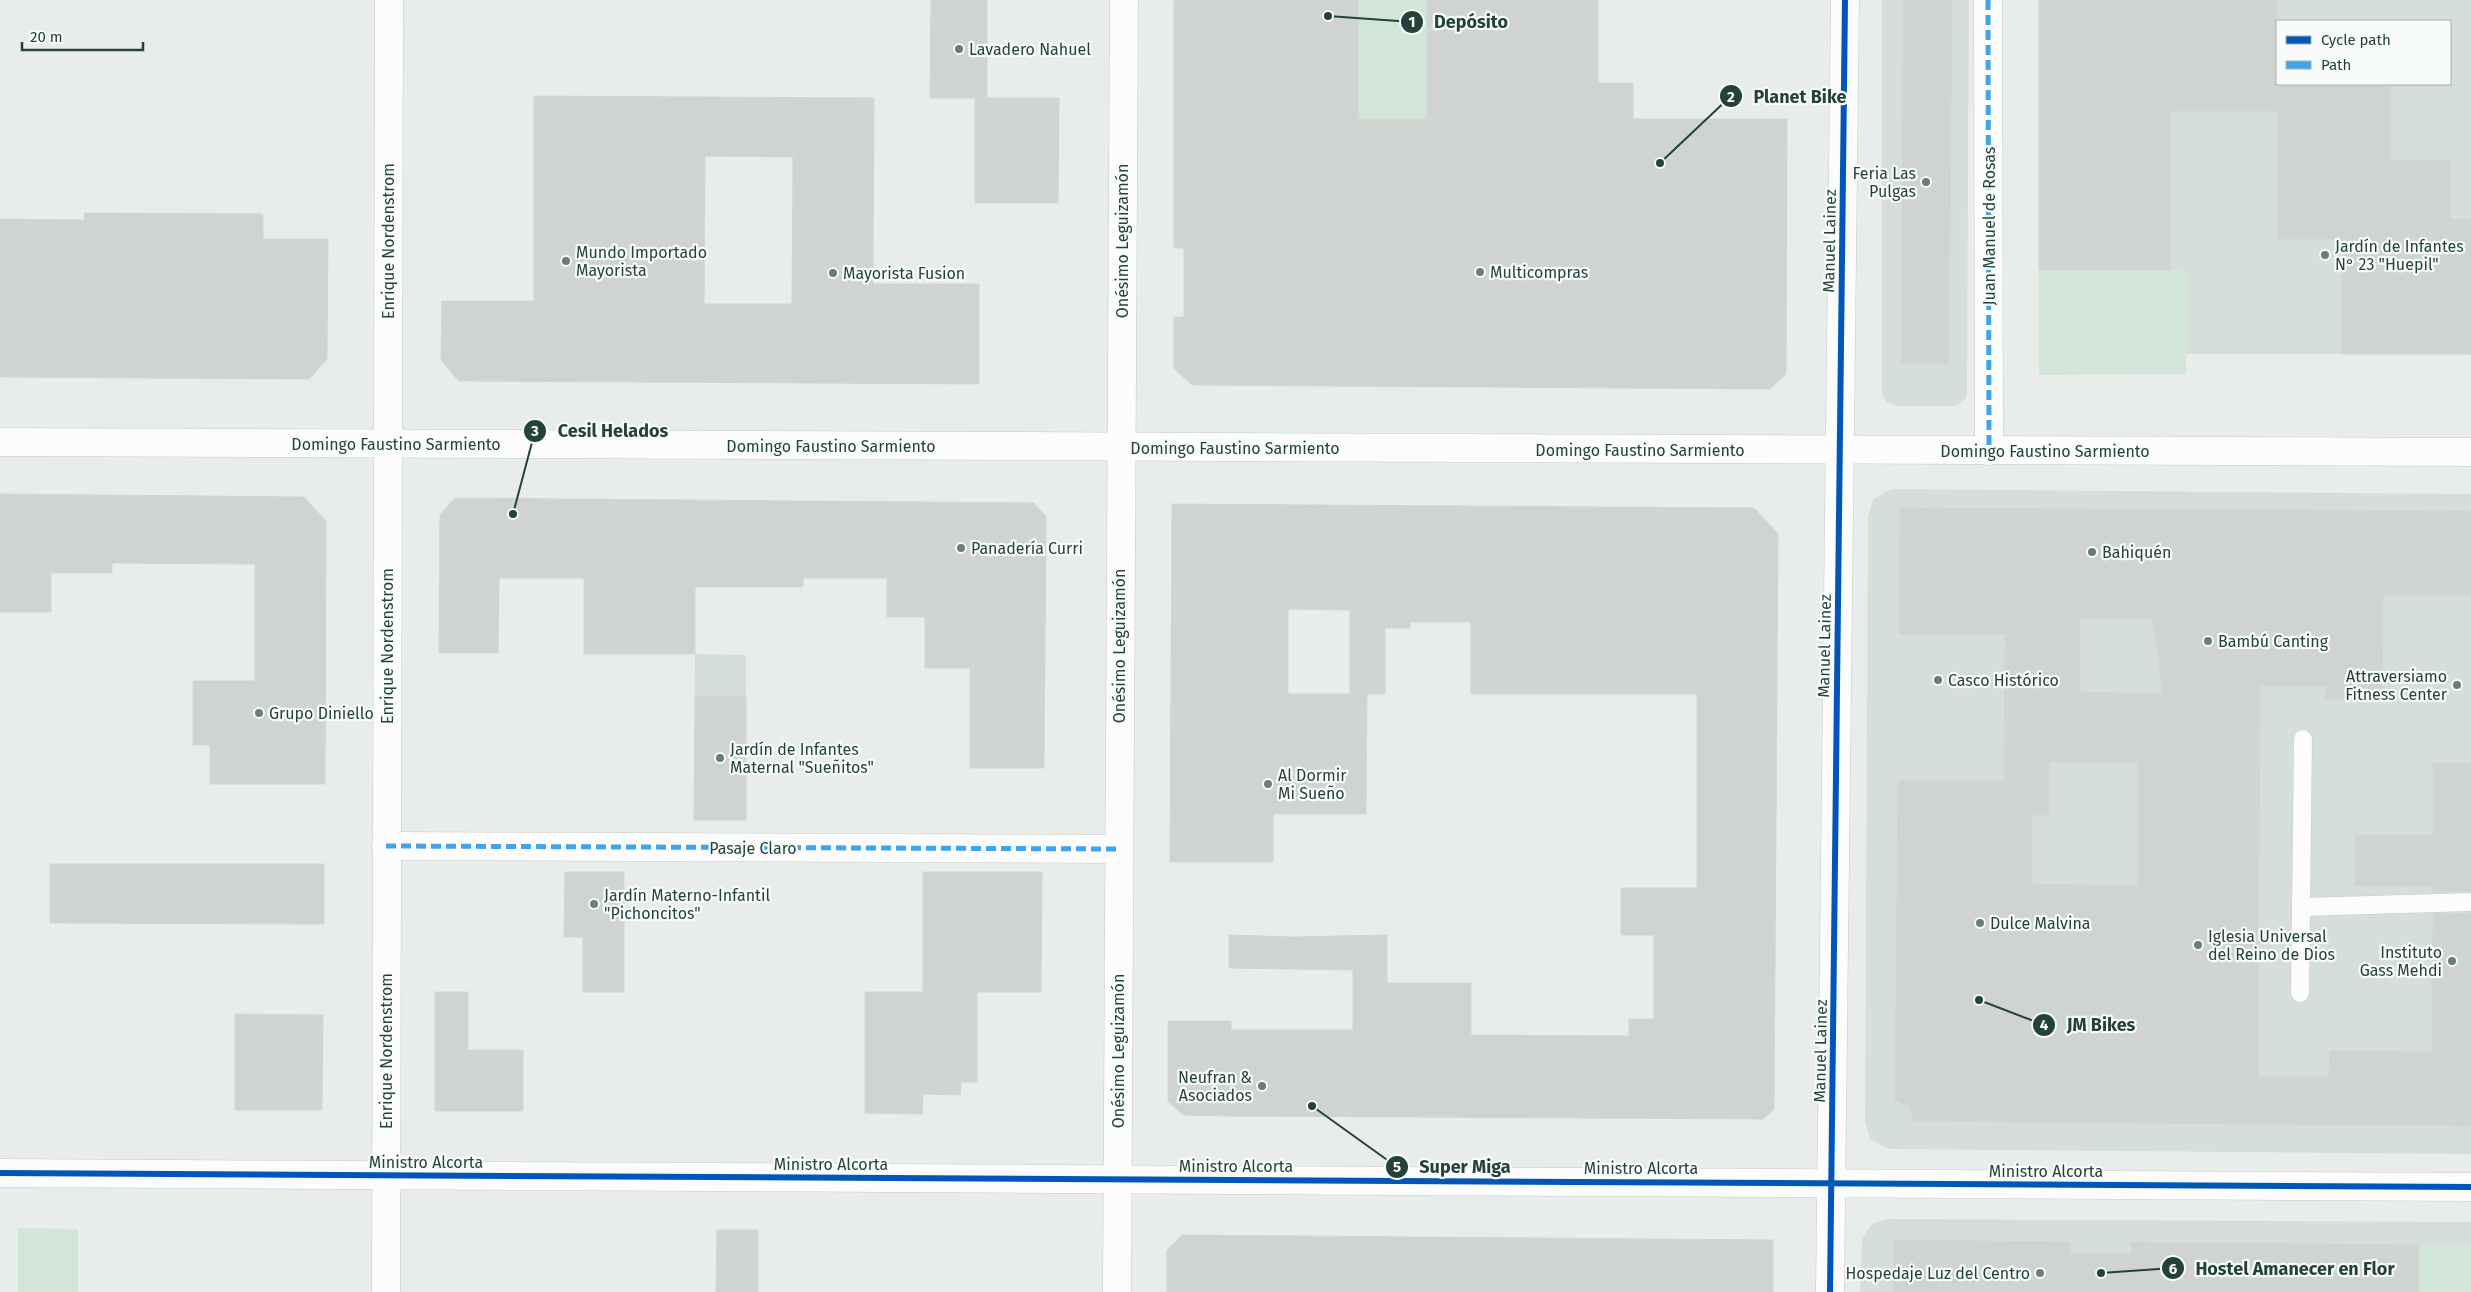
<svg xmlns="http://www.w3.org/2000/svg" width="2471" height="1292" font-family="'Fira Sans',sans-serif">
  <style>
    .built { fill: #d6dedb; fill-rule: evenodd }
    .green { fill: #d1e6d8 }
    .building { fill: #cfd4d2; stroke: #d1d6d4; fill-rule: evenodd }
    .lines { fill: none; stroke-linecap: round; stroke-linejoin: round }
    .service-casing { stroke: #c5cac8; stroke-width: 19 }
    .minor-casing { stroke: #c5cac8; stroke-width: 29 }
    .tertiary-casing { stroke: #c5cac8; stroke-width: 29 }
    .secondary-casing { stroke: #c3cbc8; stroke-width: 29 }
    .service { stroke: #fcfcfc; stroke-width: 18 }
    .minor { stroke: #fcfcfc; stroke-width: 28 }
    .tertiary { stroke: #fcfcfc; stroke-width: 28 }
    .secondary { stroke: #fcfcfc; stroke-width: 28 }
    .quiet { stroke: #3ea4ec; stroke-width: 5; stroke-dasharray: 10 5; stroke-linecap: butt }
    .cycleway-casing { stroke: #f7fbf9; stroke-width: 9 }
    .cycleway { stroke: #0057b8; stroke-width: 6 }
    .poi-dot { fill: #697e78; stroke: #f7fbf9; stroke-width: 2 }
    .labels { text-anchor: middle; stroke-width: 4.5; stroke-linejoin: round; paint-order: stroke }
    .poi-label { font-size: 16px; fill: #24423a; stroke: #f7fbf9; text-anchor: start }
    .street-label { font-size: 16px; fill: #24423a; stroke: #f7fbf9 }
    .leader { fill: none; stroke: #24423a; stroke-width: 2 }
    .callout-dot { fill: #24423a; stroke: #f7fbf9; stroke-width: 2 }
    .mark-label { font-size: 15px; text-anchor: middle; font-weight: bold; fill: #fff }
    .callout-label { font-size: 18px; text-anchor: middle; font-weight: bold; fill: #24423a; stroke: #f7fbf9; stroke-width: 4.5; stroke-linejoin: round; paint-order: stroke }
  </style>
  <rect width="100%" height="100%" fill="#e8edeb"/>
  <g class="built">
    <polygon points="1882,0 1969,0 1967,390 1966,398 1955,406 1896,406 1887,402 1882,395"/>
    <path d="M2039,0H2471V355H2465L2464,335L2434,354H2186V270H2039ZM2277,21H2450V84H2277Z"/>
    <polygon points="1895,489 2471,494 2471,1154 1894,1149 1885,1148 1870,1139 1865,1121 1868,517 1873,499 1887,491"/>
    <polygon points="695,654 746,655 746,820 694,820"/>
    <polygon points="1888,1219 2471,1222 2471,1292 1860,1292 1862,1238 1872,1224"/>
  </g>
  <g class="green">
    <rect x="1358" y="0" width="69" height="119"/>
    <polygon points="2039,270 2186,270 2186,374 2039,375"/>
    <polygon points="18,1228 78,1229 78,1292 18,1292"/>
    <polygon points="2419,1245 2471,1246 2471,1292 2419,1292"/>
  </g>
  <g class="building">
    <polygon points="931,0 987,0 987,98 930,98"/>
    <polygon points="1174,0 1358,0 1358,119 1427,119 1427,0 1598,0 1598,83 1633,83 1633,119 1787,119 1786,374 1770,389 1192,385 1174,368 1174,317 1184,317 1184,248 1174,248"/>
    <polygon points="1903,0 1952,0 1949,363 1901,363"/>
    <polygon points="2039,0 2277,0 2277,111 2170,111 2170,270 2039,270"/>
    <polygon points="2277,84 2391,84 2391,160 2450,160 2450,219 2471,219 2471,354 2342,354 2342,239 2277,239"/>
    <path d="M534,96L874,98L873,284H979V384L459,381L441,360L442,301H534ZM705,156L793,157L792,304H704Z"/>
    <polygon points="975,98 1059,98 1058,203 975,203"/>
    <polygon points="84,213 263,214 263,239 328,239 327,359 309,379 0,377 0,219 84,220"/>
    <polygon points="0,494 304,497 326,521 325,784 210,784 210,745 193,745 193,681 255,681 255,564 112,563 112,573 51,573 51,612 0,612"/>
    <polygon points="455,498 1034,503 1046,517 1044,768 970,768 970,668 925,668 925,617 887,617 887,578 803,578 803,587 695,587 695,654 584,654 584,578 499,578 498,653 439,653 440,515"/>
    <path d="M1172,504L1754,508L1778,534L1774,1109L1763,1119L1231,1116L1183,1115L1168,1101V1021H1231V1030H1353V970L1229,968V935L1292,937L1387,935V983H1471V1035L1629,1036V1019H1654V935H1621V888H1697V694H1471V622H1410V628H1385V694H1367L1366,814H1273V862H1170ZM1288,609L1350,610V694H1288Z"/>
    <path d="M1900,508L2471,511V595H2383L2382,699H2326V686H2260L2258,1077H2329L2330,1051L2432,1052L2433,914L2471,913V1126L1914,1121L1910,1107L1895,1100L1898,781H2004L2005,634H1899ZM2080,618H2151L2158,652L2162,694L2080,692ZM2049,762H2138V886L2032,884V815H2049Z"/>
    <polygon points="695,696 746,696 746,820 694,820"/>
    <polygon points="2433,763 2471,763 2471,891 2433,892 2433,886 2355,886 2355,835 2433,835"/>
    <polygon points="50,864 324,864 324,924 50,923"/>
    <polygon points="565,872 624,872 624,992 583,992 583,937 564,937"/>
    <polygon points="923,872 1042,872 1041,992 977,992 977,1082 961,1082 960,1095 923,1094 922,1114 865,1113 865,992 923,992"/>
    <polygon points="435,992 468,992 468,1050 523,1050 523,1111 435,1111"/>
    <polygon points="235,1014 323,1015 322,1110 235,1110"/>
    <polygon points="717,1230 758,1230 758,1292 716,1292"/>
    <polygon points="1182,1235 1773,1240 1773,1292 1167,1292 1167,1250"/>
    <polygon points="1894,1240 2071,1242 2071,1254 2131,1254 2131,1242 2419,1245 2419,1292 1893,1292"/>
  </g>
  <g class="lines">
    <defs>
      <g id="service">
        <polyline points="2302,907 2471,902"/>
        <polyline points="2300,993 2303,739"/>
      </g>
      <g id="minor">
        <polyline points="1988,0 1989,451"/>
        <polyline points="386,846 1119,849"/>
        <polyline points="0,1173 2471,1187"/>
        <polyline points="386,1292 389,0"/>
      </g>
      <g id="tertiary">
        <polyline points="1117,1292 1124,0"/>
        <polyline points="1830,1292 1845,0"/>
      </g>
      <polyline id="secondary" points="0,442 2471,452"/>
    </defs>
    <use href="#service" class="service-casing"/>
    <use href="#minor" class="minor-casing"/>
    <use href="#tertiary" class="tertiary-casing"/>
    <use href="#secondary" class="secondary-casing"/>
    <use href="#service" class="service"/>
    <use href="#minor" class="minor"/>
    <use href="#tertiary" class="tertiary"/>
    <use href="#secondary" class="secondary"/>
    <g class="quiet">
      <polyline points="1988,0 1989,451"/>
      <polyline points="386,846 1119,849"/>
    </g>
    <defs>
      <g id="cycleway">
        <polyline points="0,1173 2471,1187"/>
        <polyline points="1830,1292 1845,0"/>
      </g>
    </defs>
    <use href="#cycleway" class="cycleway-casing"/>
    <use href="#cycleway" class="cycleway"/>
  </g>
  <g class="poi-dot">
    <circle cx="959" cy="49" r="5"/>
    <circle cx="1926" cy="182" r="5"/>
    <circle cx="2325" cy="255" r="5"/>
    <circle cx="566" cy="261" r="5"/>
    <circle cx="1480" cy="272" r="5"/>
    <circle cx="833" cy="273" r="5"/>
    <circle cx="961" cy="548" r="5"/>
    <circle cx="2092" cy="552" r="5"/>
    <circle cx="2208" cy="641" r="5"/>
    <circle cx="1938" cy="680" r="5"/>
    <circle cx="2457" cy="685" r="5"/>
    <circle cx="259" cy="713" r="5"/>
    <circle cx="720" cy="758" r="5"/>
    <circle cx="1268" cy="784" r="5"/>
    <circle cx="594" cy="904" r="5"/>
    <circle cx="1980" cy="923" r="5"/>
    <circle cx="2198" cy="945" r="5"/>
    <circle cx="2452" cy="961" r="5"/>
    <circle cx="1262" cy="1086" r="5"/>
    <circle cx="2040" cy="1273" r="5"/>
  </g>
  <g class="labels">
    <g class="poi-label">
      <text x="969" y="55">Lavadero Nahuel</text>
      <text x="1916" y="179" text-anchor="end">Feria Las<tspan x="1916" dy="18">Pulgas</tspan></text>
      <text x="2335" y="252">Jardín de Infantes<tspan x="2335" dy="18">N° 23 "Huepil"</tspan></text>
      <text x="576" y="258">Mundo Importado<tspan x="576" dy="18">Mayorista</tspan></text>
      <text x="1490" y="278">Multicompras</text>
      <text x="843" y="279">Mayorista Fusion</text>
      <text x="971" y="554">Panadería Curri</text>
      <text x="2102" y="558">Bahiquén</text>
      <text x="2218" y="647">Bambú Canting</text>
      <text x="2447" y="682" text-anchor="end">Attraversiamo<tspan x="2447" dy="18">Fitness Center</tspan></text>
      <text x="1948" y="686">Casco Histórico</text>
      <text x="269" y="719">Grupo Diniello</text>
      <text x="730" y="755">Jardín de Infantes<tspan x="730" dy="18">Maternal "Sueñitos"</tspan></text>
      <text x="1278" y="781">Al Dormir<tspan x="1278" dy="18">Mi Sueño</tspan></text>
      <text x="604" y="901">Jardín Materno-Infantil<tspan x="604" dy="18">"Pichoncitos"</tspan></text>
      <text x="1990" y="929">Dulce Malvina</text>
      <text x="2208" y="942">Iglesia Universal<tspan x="2208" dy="18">del Reino de Dios</tspan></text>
      <text x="2442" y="958" text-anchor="end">Instituto<tspan x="2442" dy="18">Gass Mehdi</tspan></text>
      <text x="1252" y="1083" text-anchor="end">Neufran &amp;<tspan x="1252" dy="18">Asociados</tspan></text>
      <text x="2030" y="1279" text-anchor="end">Hospedaje Luz del Centro</text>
    </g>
    <g class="street-label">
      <text transform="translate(1989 226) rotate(-90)" y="6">Juan Manuel de Rosas</text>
      <text transform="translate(388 241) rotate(-90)" y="6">Enrique Nordenstrom</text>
      <text transform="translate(1122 241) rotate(-90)" y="6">Onésimo Leguizamón</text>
      <text transform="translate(1829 241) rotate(-89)" y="6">Manuel Lainez</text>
      <text x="396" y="450">Domingo Faustino Sarmiento</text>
      <text x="831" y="452">Domingo Faustino Sarmiento</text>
      <text x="1235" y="454">Domingo Faustino Sarmiento</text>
      <text x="1640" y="456">Domingo Faustino Sarmiento</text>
      <text x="2045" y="457">Domingo Faustino Sarmiento</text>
      <text transform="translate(387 646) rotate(-90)" y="6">Enrique Nordenstrom</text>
      <text transform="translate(1119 646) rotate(-90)" y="6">Onésimo Leguizamón</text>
      <text transform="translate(1824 646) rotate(-89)" y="6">Manuel Lainez</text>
      <text x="753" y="854">Pasaje Claro</text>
      <text transform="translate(386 1051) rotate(-90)" y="6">Enrique Nordenstrom</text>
      <text transform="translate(1118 1051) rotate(-90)" y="6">Onésimo Leguizamón</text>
      <text transform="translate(1820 1051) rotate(-89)" y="6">Manuel Lainez</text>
      <text x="426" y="1168">Ministro Alcorta</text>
      <text x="831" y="1170">Ministro Alcorta</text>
      <text x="1236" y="1172">Ministro Alcorta</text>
      <text x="1641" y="1174">Ministro Alcorta</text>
      <text x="2046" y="1177">Ministro Alcorta</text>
    </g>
  </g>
  <path class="leader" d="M1328 16L1412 22M1660 163L1731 96M513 514L535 431M1979 1000L2044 1025M1312 1106L1397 1167M2101 1273L2173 1268"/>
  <g class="callout-dot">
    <circle cx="1328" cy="16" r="5"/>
    <circle cx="1660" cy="163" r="5"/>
    <circle cx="513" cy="514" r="5"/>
    <circle cx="1979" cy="1000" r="5"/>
    <circle cx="1312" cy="1106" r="5"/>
    <circle cx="2101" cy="1273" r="5"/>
    <circle cx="1412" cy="22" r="12"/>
    <circle cx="1731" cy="96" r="12"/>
    <circle cx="535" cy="431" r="12"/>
    <circle cx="2044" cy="1025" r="12"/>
    <circle cx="1397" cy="1167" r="12"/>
    <circle cx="2173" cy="1268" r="12"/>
  </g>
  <g class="mark-label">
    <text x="1412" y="27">1</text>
    <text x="1731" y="102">2</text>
    <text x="535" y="436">3</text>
    <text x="2044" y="1030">4</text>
    <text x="1397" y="1172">5</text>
    <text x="2173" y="1274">6</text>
  </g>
  <g class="callout-label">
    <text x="1471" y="28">Depósito</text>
    <text x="1800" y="103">Planet Bike</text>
    <text x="613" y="437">Cesil Helados</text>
    <text x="2101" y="1031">JM Bikes</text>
    <text x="1465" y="1173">Super Miga</text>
    <text x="2295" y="1275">Hostel Amanecer en Flor</text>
  </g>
  <rect x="2276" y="20" width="175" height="65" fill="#f7fbf9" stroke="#a3b1ad"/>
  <rect x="2286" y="36" width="25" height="8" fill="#0057b8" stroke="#a3b1ad"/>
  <text x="2321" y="45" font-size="15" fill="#24423a">Cycle path</text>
  <rect x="2286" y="61" width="25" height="8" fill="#3ea4ec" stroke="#a3b1ad"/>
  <text x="2321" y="70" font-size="15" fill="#24423a">Path</text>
  <path d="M22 42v8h121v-8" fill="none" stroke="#24423a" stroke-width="2.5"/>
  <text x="30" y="42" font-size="15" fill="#24423a" stroke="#f7fbf9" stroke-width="4" paint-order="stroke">20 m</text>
</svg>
